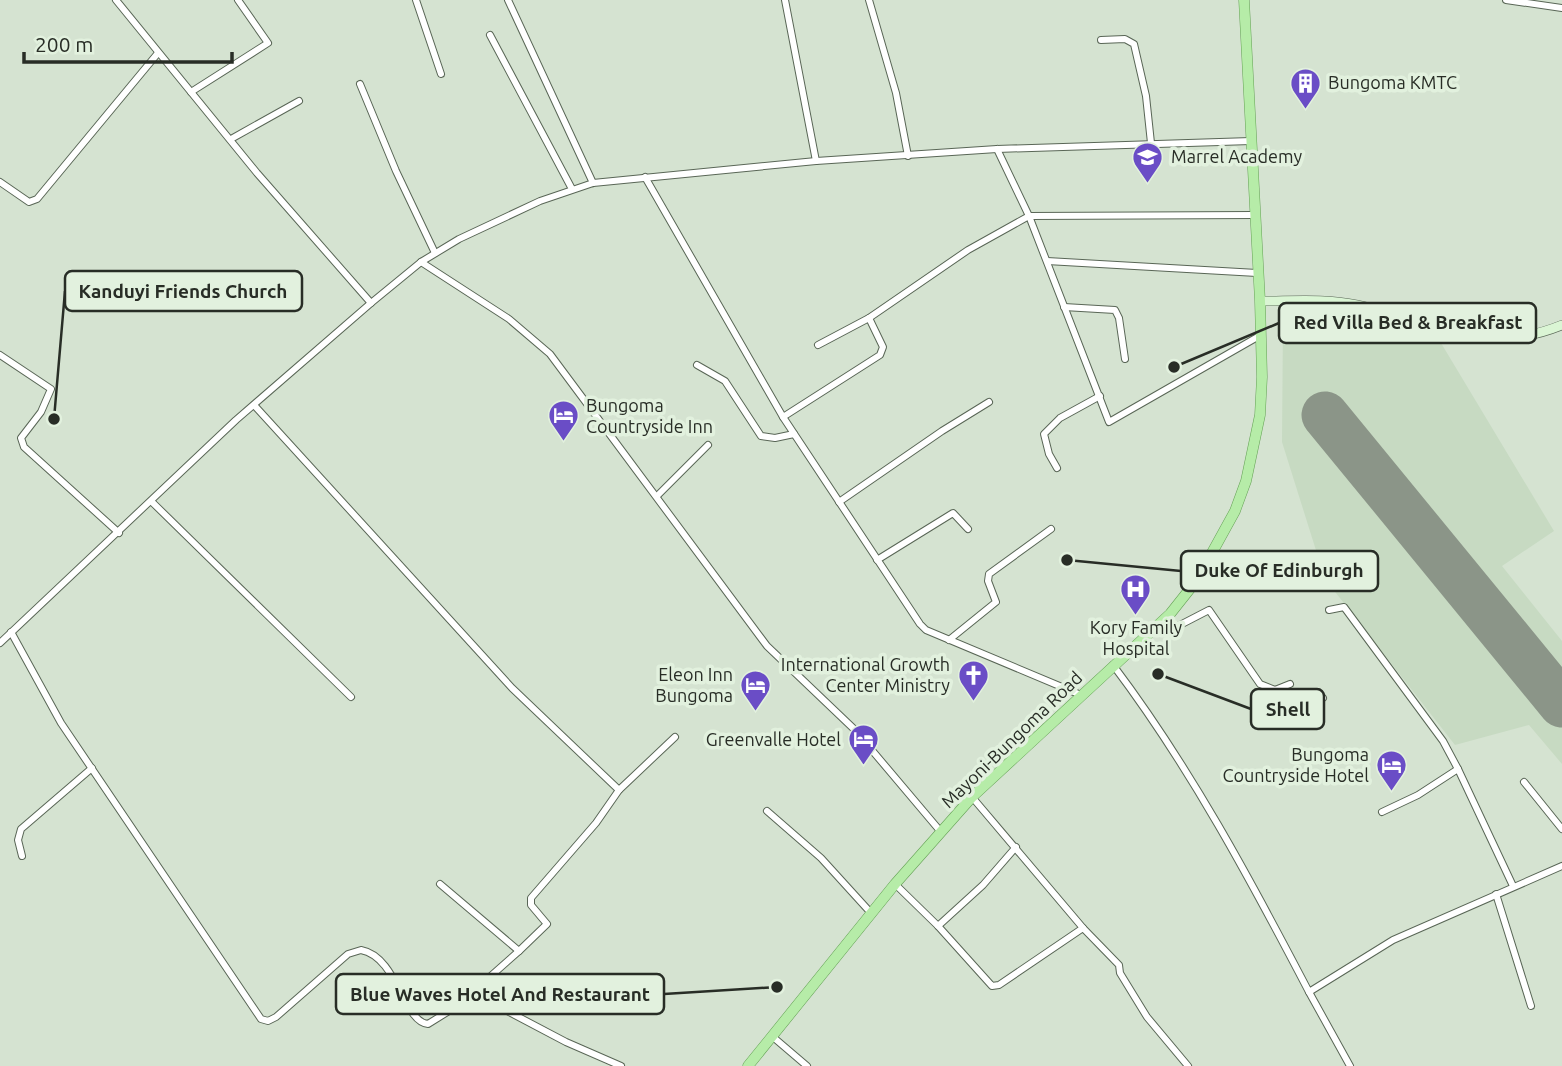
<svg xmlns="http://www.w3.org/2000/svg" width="1562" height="1066" font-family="Ubuntu,sans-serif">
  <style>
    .built { fill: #c7dac2 }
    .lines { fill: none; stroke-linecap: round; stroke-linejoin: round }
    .runway { stroke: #8b9588; stroke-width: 47 }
    .street-casing { stroke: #596656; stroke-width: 8 }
    .secondary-casing { stroke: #596656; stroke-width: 10 }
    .primary-casing { stroke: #64a155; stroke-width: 11 }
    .street { stroke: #fff; stroke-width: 6 }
    .secondary { stroke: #daf5d4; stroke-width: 9 }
    .primary { stroke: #b6eca8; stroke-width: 10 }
    .labels { text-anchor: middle; stroke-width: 7; stroke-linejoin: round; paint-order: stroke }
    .poi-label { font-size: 18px; fill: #282d26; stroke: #e2f1de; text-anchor: end }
    .street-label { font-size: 18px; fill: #282d26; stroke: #e2f1de }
    .leader { fill: none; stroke: #282d26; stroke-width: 2.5 }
    .callout-dot { fill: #282d26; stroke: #e2f1de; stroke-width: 2.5 }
    .callout { fill: #e2f1de; stroke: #282d26; stroke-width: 2.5 }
    .callout-label { font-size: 19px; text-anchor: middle; font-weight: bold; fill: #282d26 }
  </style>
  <rect width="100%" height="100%" fill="#d5e3d1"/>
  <polygon class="built" points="1324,318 1389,325 1441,343 1554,531 1502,566 1562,641 1562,764 1529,725 1455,745 1325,579 1282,442 1283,320"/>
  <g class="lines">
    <polyline class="runway" points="1325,415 1562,704"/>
    <defs>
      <g id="street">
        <polyline points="116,0 257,173 371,303"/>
        <polyline points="416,0 441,74"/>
        <polyline points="508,0 593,183"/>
        <polyline points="785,0 816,161"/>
        <polyline points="869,0 896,93 908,156"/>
        <polyline points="1506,0 1562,8"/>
        <polyline points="490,35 572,189"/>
        <polyline points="1101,40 1125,39 1134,44 1146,96 1151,143"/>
        <polyline points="360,84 396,171 435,253"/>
        <polyline points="191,92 268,43 238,0"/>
        <polyline points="231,139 299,101"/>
        <polyline points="997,149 1029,216 1109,422 1261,335"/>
        <polyline points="645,177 783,417 920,624 926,630 1081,695"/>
        <polyline points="0,182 29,202 37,199 158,53"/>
        <polyline points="1047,261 1257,273"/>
        <polyline points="421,262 509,319 550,354 767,646 854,729 941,832"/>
        <polyline points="1064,307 1115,310 1119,318 1125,359"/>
        <polyline points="818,345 869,318 968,250 1029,216 1255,215"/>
        <polyline points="0,355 51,389 41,412 21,438 24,447 119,533"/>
        <polyline points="697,365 725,381 761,436 775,438 794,434"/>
        <polyline points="254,405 512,688 619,790"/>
        <polyline points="783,417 880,355 883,347 869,318"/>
        <polyline points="1057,468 1049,454 1044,434 1060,418 1100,396"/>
        <polyline points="657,496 708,445"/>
        <polyline points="151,501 351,697"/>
        <polyline points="839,502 942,431 989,402"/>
        <polyline points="877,560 953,513 968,529"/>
        <polyline points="1329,610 1344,607 1443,741 1458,769"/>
        <polyline points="1160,625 1180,625 1209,610 1260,684 1275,690 1290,684"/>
        <path d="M11,632L61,723L261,1019L268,1021L276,1017L348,954L361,950C398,957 403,1022 428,1024L457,1006L519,951"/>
        <polyline points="949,640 996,602 988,581 989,574 1051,529"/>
        <polyline points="0,643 236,420 371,303 421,262 459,239 540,201 593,183 816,161 997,149 1251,141"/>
        <path d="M1113,665C1190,767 1250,879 1309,992L1393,940L1562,866"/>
        <polyline points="1275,690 1291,716 1323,698"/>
        <polyline points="1524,782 1562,829"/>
        <polyline points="972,797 1083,928"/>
        <polyline points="767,811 821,858 871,913"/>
        <polyline points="1382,812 1418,795 1458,769 1513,886"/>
        <polyline points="22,856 18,840 21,829 92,768"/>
        <polyline points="440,884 519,951 547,924 531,905 531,898 596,823 619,790 675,737"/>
        <polyline points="895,884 938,926 992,986 999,985 1083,928 1119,965 1120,973 1147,1017 1188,1066"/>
        <polyline points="1496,894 1531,1006"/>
        <polyline points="938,926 983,885 1016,847"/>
        <polyline points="1309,992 1350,1066"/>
        <polyline points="473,993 566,1042 621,1066"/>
        <polyline points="773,1037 807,1066"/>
      </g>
      <path id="secondary" d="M1260,301C1293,301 1324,298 1357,305C1434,320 1482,358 1562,325"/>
      <polyline id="primary" points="748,1066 895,884 972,797 1170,614 1197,580 1235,511 1246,481 1260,415 1262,377 1260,301 1244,0"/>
    </defs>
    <use href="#street" class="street-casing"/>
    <use href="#secondary" class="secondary-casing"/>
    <use href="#primary" class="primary-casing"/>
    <use href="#street" class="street"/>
    <use href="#secondary" class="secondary"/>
    <use href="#primary" class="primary"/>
  </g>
  <defs>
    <symbol id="building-pin" viewBox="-11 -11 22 30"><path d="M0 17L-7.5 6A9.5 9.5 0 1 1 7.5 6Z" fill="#6a4dc6" stroke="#e2f1de"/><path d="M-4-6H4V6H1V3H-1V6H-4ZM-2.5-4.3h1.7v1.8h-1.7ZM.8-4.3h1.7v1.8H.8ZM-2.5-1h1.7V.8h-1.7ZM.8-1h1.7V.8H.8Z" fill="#fff"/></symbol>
    <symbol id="school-pin" viewBox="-11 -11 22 30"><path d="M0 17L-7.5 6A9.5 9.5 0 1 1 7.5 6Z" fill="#6a4dc6" stroke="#e2f1de"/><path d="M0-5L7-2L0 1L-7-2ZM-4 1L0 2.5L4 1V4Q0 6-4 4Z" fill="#fff"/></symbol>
    <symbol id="hotel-pin" viewBox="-11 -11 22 30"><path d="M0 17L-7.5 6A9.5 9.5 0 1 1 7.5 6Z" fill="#6a4dc6" stroke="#e2f1de"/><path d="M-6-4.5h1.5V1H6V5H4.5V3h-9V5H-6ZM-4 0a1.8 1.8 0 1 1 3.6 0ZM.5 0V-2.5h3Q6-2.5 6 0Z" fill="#fff"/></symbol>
    <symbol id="hospital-pin" viewBox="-11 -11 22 30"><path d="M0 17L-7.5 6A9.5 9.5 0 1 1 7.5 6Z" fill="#6a4dc6" stroke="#e2f1de"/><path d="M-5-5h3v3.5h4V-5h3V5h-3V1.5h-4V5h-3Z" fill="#fff"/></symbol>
    <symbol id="church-pin" viewBox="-11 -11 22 30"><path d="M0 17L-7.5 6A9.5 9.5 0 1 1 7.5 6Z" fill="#6a4dc6" stroke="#e2f1de"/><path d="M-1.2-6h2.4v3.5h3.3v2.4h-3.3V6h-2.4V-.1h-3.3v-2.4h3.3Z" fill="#fff"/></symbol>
  </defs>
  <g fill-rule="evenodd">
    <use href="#building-pin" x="1288" y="66" width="35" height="47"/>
    <use href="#school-pin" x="1130" y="140" width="35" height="47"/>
    <use href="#hotel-pin" x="546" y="398" width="35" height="47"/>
    <use href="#hospital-pin" x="1118" y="572" width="35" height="47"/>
    <use href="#church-pin" x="956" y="658" width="35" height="47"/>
    <use href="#hotel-pin" x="738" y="668" width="35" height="47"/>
    <use href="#hotel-pin" x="846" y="722" width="35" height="47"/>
    <use href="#hotel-pin" x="1374" y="748" width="35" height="47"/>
  </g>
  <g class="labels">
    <g class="poi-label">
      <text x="1328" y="89" text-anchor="start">Bungoma KMTC</text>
      <text x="1171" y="163" text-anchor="start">Marrel Academy</text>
      <text x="586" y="412" text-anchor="start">Bungoma<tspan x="586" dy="21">Countryside Inn</tspan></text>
      <text x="1136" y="634" text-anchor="middle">Kory Family<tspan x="1136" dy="21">Hospital</tspan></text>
      <text x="950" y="671">International Growth<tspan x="950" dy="21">Center Ministry</tspan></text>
      <text x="733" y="681">Eleon Inn<tspan x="733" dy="21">Bungoma</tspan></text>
      <text x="841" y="746">Greenvalle Hotel</text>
      <text x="1369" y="761">Bungoma<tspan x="1369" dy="21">Countryside Hotel</tspan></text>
    </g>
    <g class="street-label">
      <text transform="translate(1012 740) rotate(-44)" y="6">Mayoni-Bungoma Road</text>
    </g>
  </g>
  <path class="leader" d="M54 419L65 291M1174 367L1279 323M1067 560L1181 571M1158 674L1251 709M777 987L664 994"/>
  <g class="callout-dot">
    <circle cx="54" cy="419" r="7"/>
    <circle cx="1174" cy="367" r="7"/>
    <circle cx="1067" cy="560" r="7"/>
    <circle cx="1158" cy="674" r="7"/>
    <circle cx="777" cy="987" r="7"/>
  </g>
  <g class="callout">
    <rect x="65" y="271" width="237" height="40" rx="7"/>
    <rect x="1279" y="303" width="257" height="40" rx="7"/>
    <rect x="1181" y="551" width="197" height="40" rx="7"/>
    <rect x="1251" y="689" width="73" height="40" rx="7"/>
    <rect x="336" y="974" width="328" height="40" rx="7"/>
  </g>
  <g class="callout-label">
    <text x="183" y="298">Kanduyi Friends Church</text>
    <text x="1408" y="329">Red Villa Bed &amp; Breakfast</text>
    <text x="1279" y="577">Duke Of Edinburgh</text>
    <text x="1288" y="716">Shell</text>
    <text x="500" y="1001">Blue Waves Hotel And Restaurant</text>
  </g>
  <path d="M24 52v10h208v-10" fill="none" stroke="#282d26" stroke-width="3.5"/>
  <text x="35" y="52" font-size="21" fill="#282d26" stroke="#e2f1de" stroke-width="5" paint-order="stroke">200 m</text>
</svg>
